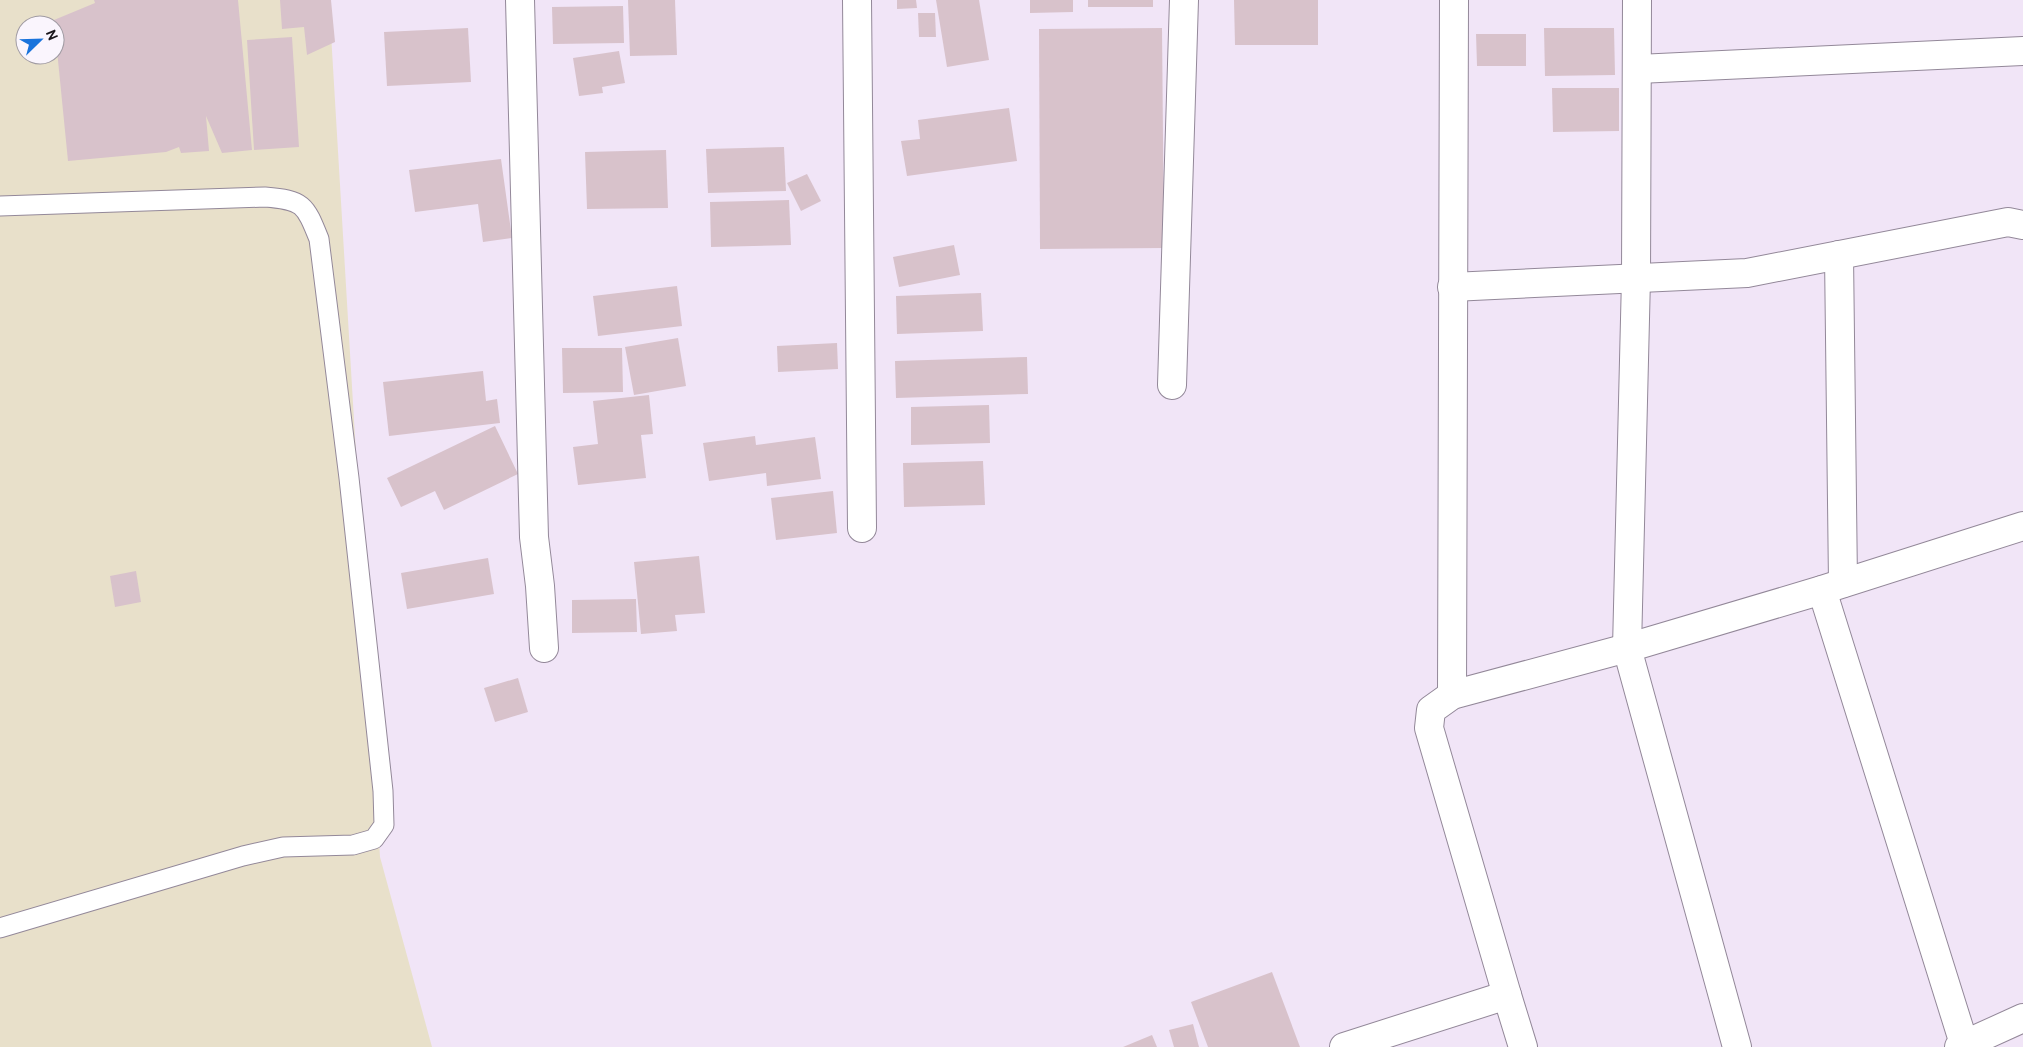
<svg xmlns="http://www.w3.org/2000/svg" width="2023" height="1047" font-family="Overpass,sans-serif">
  <style>
    .industrial { fill: #e8e0ca; fill-rule: evenodd }
    .building { fill: #d8c2cb }
    .lines { fill: none; stroke-linecap: round; stroke-linejoin: round }
    .service-casing { stroke: #938899; stroke-width: 21 }
    .minor-casing { stroke: #938899; stroke-width: 30 }
    .service { stroke: #fff; stroke-width: 19 }
    .minor { stroke: #fff; stroke-width: 28 }
  </style>
  <rect width="100%" height="100%" fill="#f1e5f7"/>
  <path class="industrial" d="M0,0H329L380,857L432,1047H0ZM25,25H55V55H25Z"/>
  <g class="building">
    <polygon points="94,0 238,0 252,150 222,153 206,116 209,151 181,153 179,147 166,152 68,161 54,20 95,3"/>
    <polygon points="280,0 331,0 335,42 307,55 304,27 282,29"/>
    <polygon points="628,0 675,0 677,55 630,56"/>
    <polygon points="897,0 916,0 917,8 897,9"/>
    <polygon points="936,0 979,0 989,60 947,67"/>
    <polygon points="1030,0 1073,0 1073,12 1030,13"/>
    <rect x="1088" y="0" width="65" height="7"/>
    <polygon points="1234,0 1318,0 1318,45 1235,45"/>
    <polygon points="623,6 624,43 553,44 552,7"/>
    <polygon points="918,13 935,13 936,37 919,37"/>
    <polygon points="468,28 471,82 387,86 384,32"/>
    <polygon points="1162,28 1164,248 1040,249 1039,29"/>
    <polygon points="1544,28 1614,28 1615,75 1545,76"/>
    <polygon points="1476,34 1526,34 1526,66 1477,66"/>
    <polygon points="292,37 299,147 254,150 247,40"/>
    <polygon points="619,51 625,83 602,87 603,93 579,96 573,58"/>
    <polygon points="1552,88 1619,88 1619,131 1553,132"/>
    <polygon points="1009,108 1017,161 907,176 901,141 920,139 918,120"/>
    <polygon points="784,147 786,191 708,193 706,149"/>
    <polygon points="666,150 668,208 587,209 585,152"/>
    <polygon points="501,159 512,238 483,242 478,204 415,212 409,170"/>
    <polygon points="807,174 821,201 801,211 787,183"/>
    <polygon points="789,200 791,245 711,247 710,202"/>
    <polygon points="954,245 960,275 899,287 893,257"/>
    <polygon points="677,286 682,326 598,336 593,296"/>
    <polygon points="981,293 983,331 897,334 896,296"/>
    <polygon points="678,338 686,386 634,395 625,347"/>
    <polygon points="837,343 838,369 778,372 777,346"/>
    <polygon points="562,348 622,348 623,392 563,393"/>
    <polygon points="1027,357 1028,394 896,398 895,361"/>
    <polygon points="483,371 486,401 497,399 500,423 389,436 383,382"/>
    <polygon points="649,395 653,434 641,435 646,478 578,485 573,447 598,444 593,401"/>
    <polygon points="989,405 990,443 911,445 911,407"/>
    <polygon points="495,426 518,474 444,510 435,491 401,507 387,478"/>
    <polygon points="755,436 756,445 815,437 821,479 767,486 766,473 709,481 703,443"/>
    <polygon points="983,461 985,505 904,507 903,463"/>
    <polygon points="833,491 837,533 776,540 771,498"/>
    <polygon points="699,556 705,613 675,615 677,631 641,634 634,562"/>
    <polygon points="488,558 494,594 407,609 401,573"/>
    <polygon points="136,571 141,602 115,607 110,576"/>
    <polygon points="636,599 637,632 572,633 572,600"/>
    <polygon points="518,678 528,712 495,722 484,688"/>
    <polygon points="1272,972 1300,1047 1208,1047 1191,1002"/>
    <polygon points="1193,1024 1199,1047 1174,1047 1169,1030"/>
    <polygon points="1152,1035 1157,1047 1123,1047"/>
  </g>
  <g class="lines">
    <defs>
      <path id="service" d="M0,206L265,197C303,200 305,204 319,239L349,478L383,791L384,825L374,839L353,845L283,847L243,856L0,928"/>
      <g id="minor">
        <polyline points="520,0 534,537 540,586 544,648"/>
        <polyline points="857,0 862,528"/>
        <polyline points="1637,0 1636,278 1627,648 1737,1047"/>
        <polyline points="1638,69 2023,51"/>
        <polyline points="1839,255 1843,583"/>
        <polyline points="1452,287 1747,273 2008,222 2023,225"/>
        <polyline points="1172,385 1184,0"/>
        <polyline points="1822,590 1965,1047"/>
        <polyline points="1452,695 1454,0"/>
        <polyline points="1507,995 1429,728 1431,710 1452,695 1627,648 1822,590 2023,526"/>
        <polyline points="1344,1047 1507,995 1523,1047"/>
        <polyline points="1959,1047 2023,1018"/>
      </g>
    </defs>
    <use href="#service" class="service-casing"/>
    <use href="#minor" class="minor-casing"/>
    <use href="#service" class="service"/>
    <use href="#minor" class="minor"/>
  </g>
  <g transform="translate(40 40) rotate(67)"><circle r="24" fill="#faf5fd" stroke="#a09ba3"/>
  <path d="M0-4L9 19L0 12L-9 19Z" fill="#1973dc"/>
  <text y="-8" font-size="14" font-weight="bold" text-anchor="middle" fill="#19151b">N</text>
  </g>
</svg>
